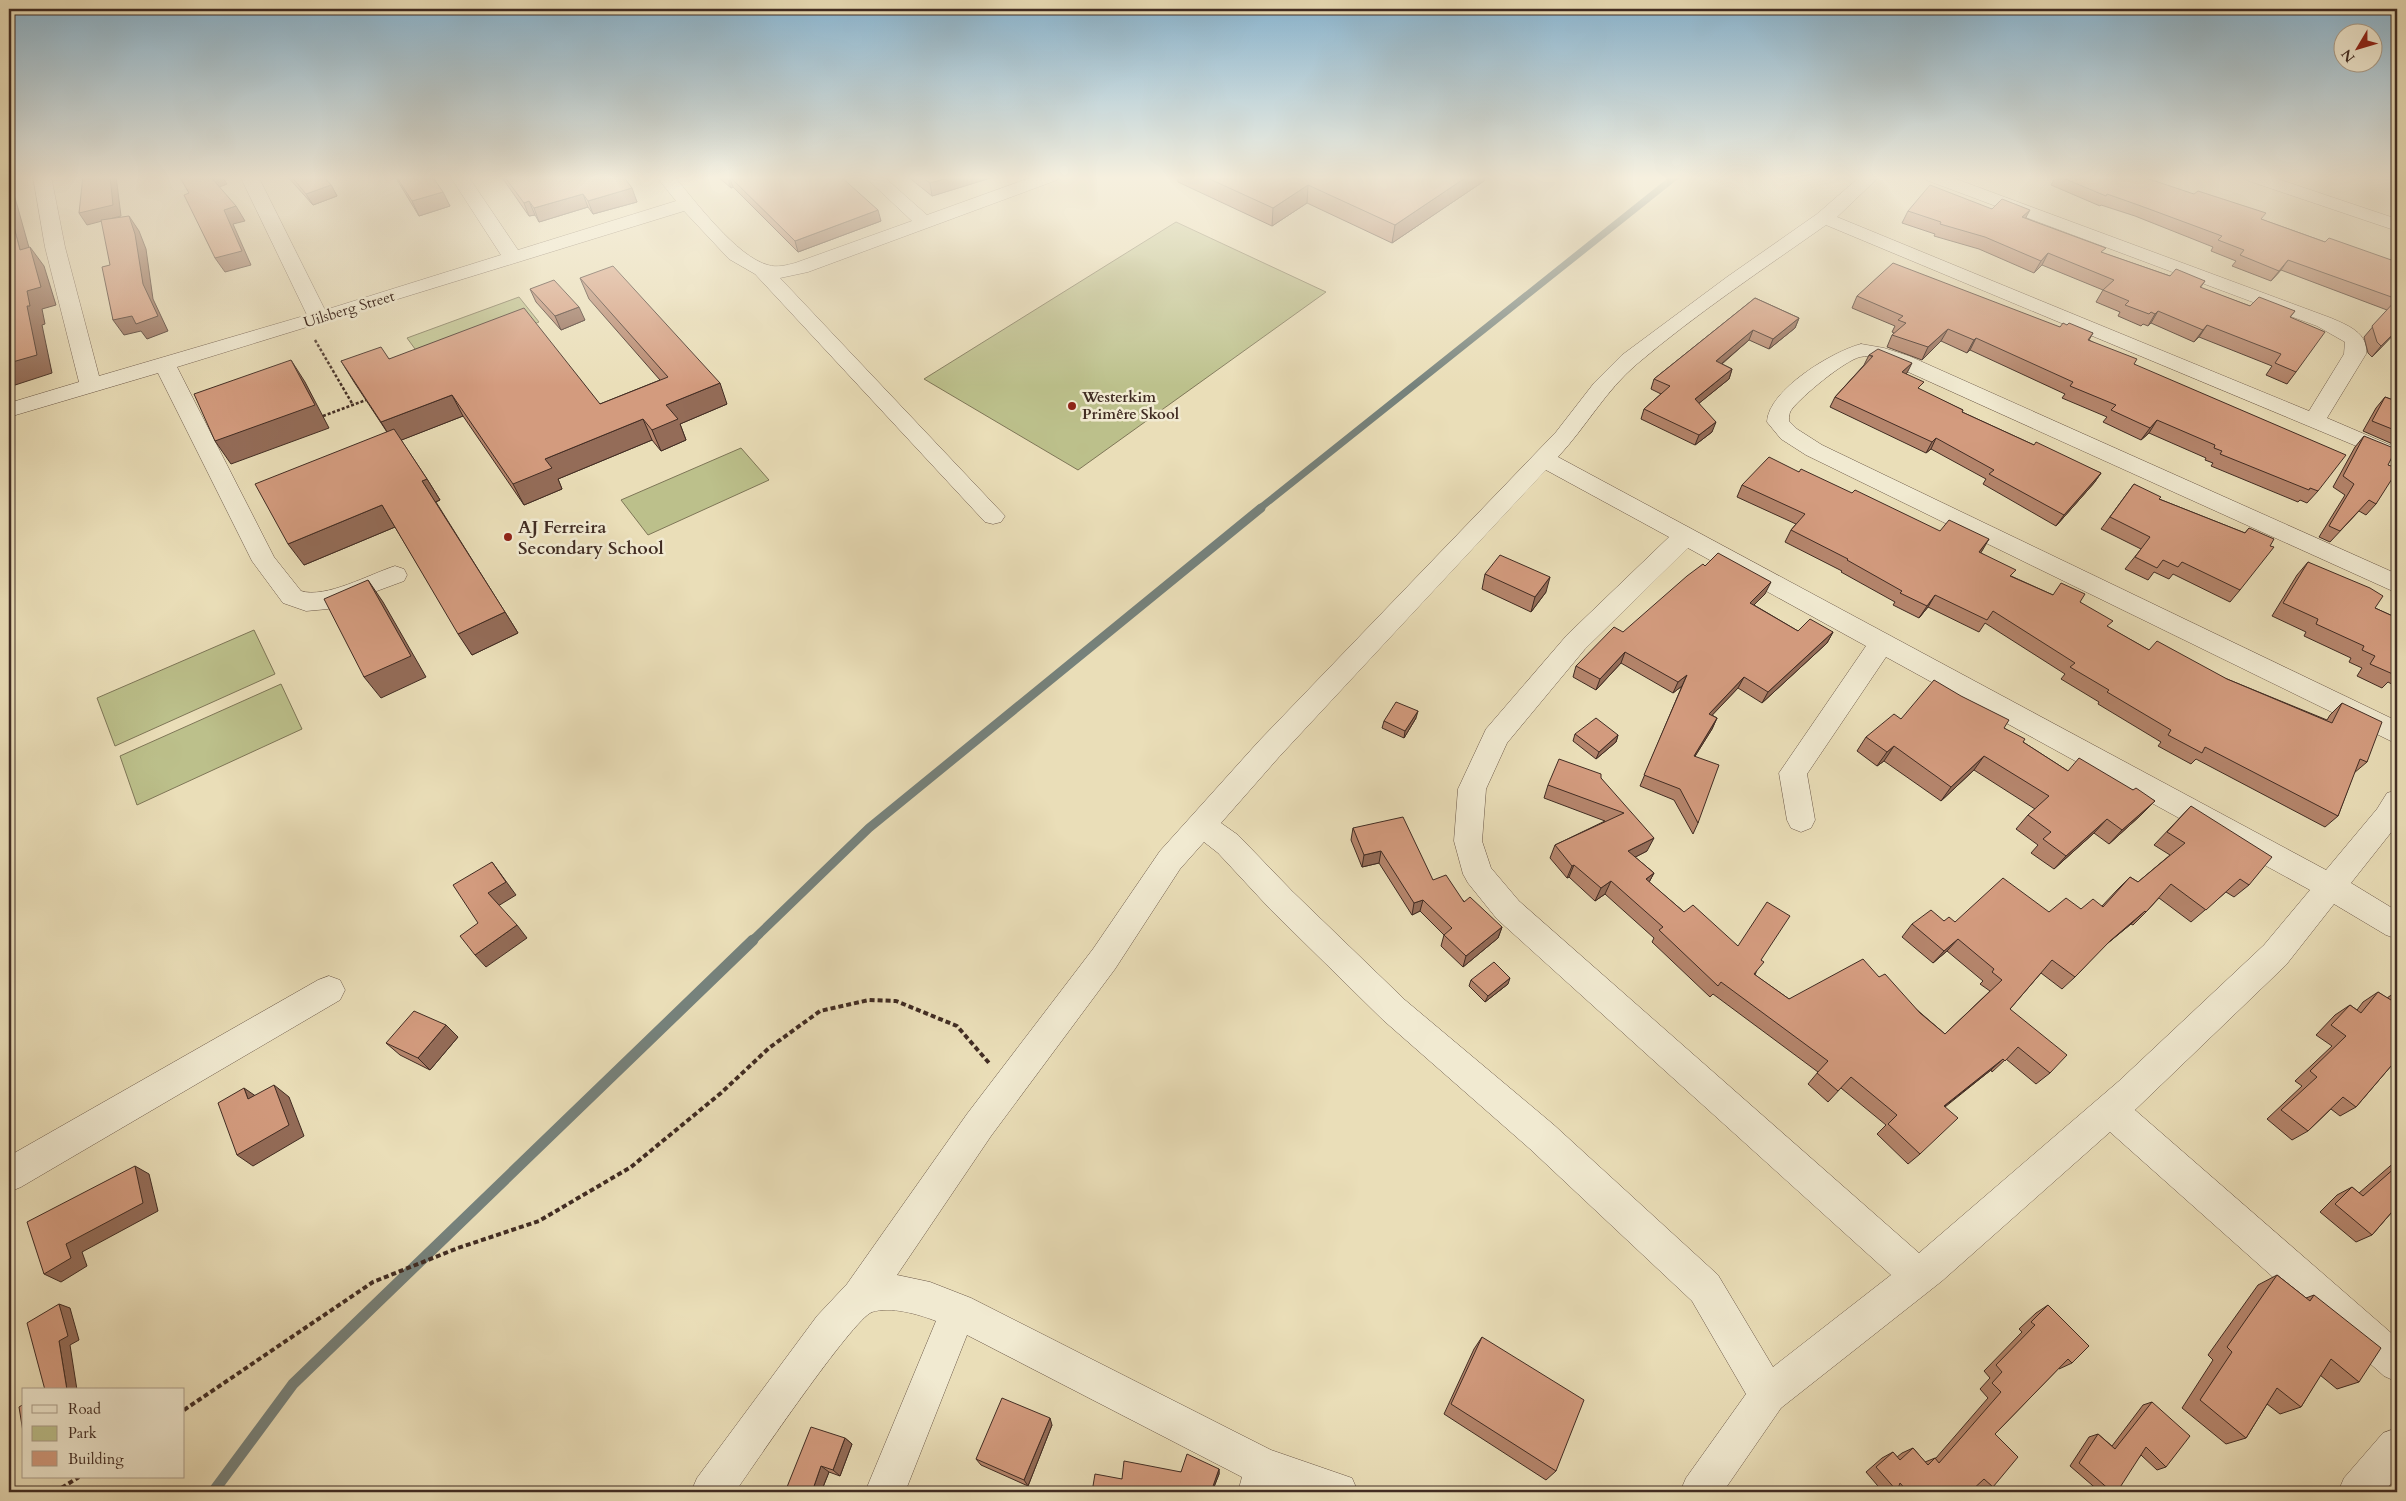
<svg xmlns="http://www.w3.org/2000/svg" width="2406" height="1501" font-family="Cardo,serif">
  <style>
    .green { fill: #bcc08b; stroke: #7e7657 }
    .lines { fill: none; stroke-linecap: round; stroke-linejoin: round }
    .stream-far2 { stroke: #76827c; stroke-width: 7 }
    .stream-far1 { stroke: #76827c; stroke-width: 9 }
    .stream { stroke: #76827c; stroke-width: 11 }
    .minor-casing { stroke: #6b5848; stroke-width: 1 }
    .path-far1 { stroke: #412c23; stroke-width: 2.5; stroke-dasharray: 3 2; stroke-linecap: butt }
    .path { stroke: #412c23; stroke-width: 4; stroke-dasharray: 5 3; stroke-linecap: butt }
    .minor { fill: #f1ead1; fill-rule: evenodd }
    .wall { fill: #b5856c; stroke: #412c23 }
    .shaded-wall { fill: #946c58; stroke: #412c23 }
    .building { fill: #d39b7e; stroke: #412c23 }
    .poi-dot { fill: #8f2418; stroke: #f1ead1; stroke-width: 2 }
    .labels { text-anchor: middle; stroke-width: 5; stroke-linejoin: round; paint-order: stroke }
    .far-street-label { font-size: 15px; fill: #412c23; stroke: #f1ead1 }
    .far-poi-label { font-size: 15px; font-weight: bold; fill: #412c23; stroke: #f1ead1; text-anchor: start }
    .poi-label { font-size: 18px; font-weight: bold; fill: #412c23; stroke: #f1ead1; text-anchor: start }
  </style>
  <rect width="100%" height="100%" fill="#eadeb8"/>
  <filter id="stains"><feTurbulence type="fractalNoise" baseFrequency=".004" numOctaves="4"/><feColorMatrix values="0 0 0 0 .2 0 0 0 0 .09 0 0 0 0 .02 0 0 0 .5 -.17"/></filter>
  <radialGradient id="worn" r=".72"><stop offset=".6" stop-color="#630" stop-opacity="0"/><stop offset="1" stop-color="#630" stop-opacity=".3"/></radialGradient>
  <g class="green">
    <polygon points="1176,222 1326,292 1078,470 924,379"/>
    <polygon points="519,297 539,322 426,364 407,338"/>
    <polygon points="741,448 769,480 648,535 621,500"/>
    <polygon points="254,630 275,674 115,746 97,698"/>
    <polygon points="281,684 302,729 137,805 120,756"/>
  </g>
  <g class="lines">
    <polyline class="stream-far2" points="1259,509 1676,176"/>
    <polyline class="stream-far1" points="752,941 869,828 1261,508"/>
    <polyline class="stream" points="213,1492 293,1384 753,940"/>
    <defs>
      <g id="minor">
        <path d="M33,176H51L65,247L99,376L307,315L240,176H258L325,310L501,255L450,176H468L518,250L676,201L656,176H674C695,201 737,257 768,265C777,268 787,265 795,263L912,221L864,176H883L927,215L1035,176H1060L1057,180L808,272L780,278L1005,516L1001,522L993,524L985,522L755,274L729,259L684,211L177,367L274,557L301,591C325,599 370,574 395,566L404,569L407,575L404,581L328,609L306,611L283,603L252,561L158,373L9,417V403L79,382L45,247Z"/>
        <path d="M1861,176H1880L1837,217L2309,411L2344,354L2345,342L2317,326L1926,180L1923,176H1948L2331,318C2347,325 2369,333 2366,354L2327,418L2397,448V463L1826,225C1762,270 1696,314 1637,364C1606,390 1586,427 1558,457L2326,870L2377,809L2387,793L2397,790V825L2351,883L2397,911V939L2386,935L2334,904L2286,965L2135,1110L2397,1338V1382L2384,1376L2110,1132L1942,1281L1781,1408L1723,1492H1680L1686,1478L1746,1394L1692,1301L1530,1149L1383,1020L1270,909L1218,853L1204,842L1180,869L1115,969L991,1136L897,1275L930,1282L971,1298L1271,1450L1352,1478L1358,1492H1238L1242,1477L967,1335L905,1492H865L936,1321C918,1314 890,1306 872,1312C852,1320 754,1465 735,1492H691L697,1478L817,1316L847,1284L967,1114L1093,949L1160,851L1259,741L1556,432L1594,383L1622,355L1727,277L1817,214ZM1546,470L1669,537L1567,635L1486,729L1458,789L1454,841L1463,874L1468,883L1497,919L1891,1275L1773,1367L1718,1275L1554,1125L1405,1000L1292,891L1238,835L1221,823L1279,757ZM1688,548L1866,646L1779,773L1787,820L1791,828L1801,832L1811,828L1815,820L1807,774L1886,657L2310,890L2264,945L2119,1081L1919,1253L1519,901L1491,868L1482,841L1486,789L1507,743L1585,649Z"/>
        <polygon points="2243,176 2269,176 2397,219 2397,231 2246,180"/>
        <path d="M1861,344L1884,348L1909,356L2397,574V593L1895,366C1885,362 1871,354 1860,357C1844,361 1802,396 1792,409C1789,413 1789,416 1789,421L1797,429L1822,445L2397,721V744L1806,455L1781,439L1767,422C1768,390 1833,351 1861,344Z"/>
        <polygon points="329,976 340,980 345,990 340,1000 21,1187 9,1192 9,1156 318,980"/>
        <polygon points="2397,1428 2397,1476 2384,1492 2338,1492 2344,1478 2383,1433"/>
      </g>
    </defs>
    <use href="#minor" class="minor-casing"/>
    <g class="path-far1">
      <polyline points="315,340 353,405"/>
      <polyline points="323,416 366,400"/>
    </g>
    <g class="path">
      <polyline points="184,1410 373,1282 458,1248 539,1221 631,1167 721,1093 769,1048 820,1011 869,1000 896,1001 957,1026 989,1063"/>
      <polyline points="55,1492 79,1477"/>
    </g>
    <use href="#minor" class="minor"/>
  </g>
  <g class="wall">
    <polygon points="287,176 323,176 331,185 337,196 313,205"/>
    <polygon points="389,176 432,176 450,206 419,216 396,178 391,179"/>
    <polygon points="501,176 623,176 637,202 593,214 588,207 539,222 535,215 529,216"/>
    <polygon points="717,176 840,176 881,221 798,252 733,187 731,188"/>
    <polygon points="907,176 997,176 932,196"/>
    <polygon points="1178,176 1485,176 1484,181 1392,243 1307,203 1272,226 1178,182"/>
    <polygon points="2048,176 2140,176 2325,242 2397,262 2397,331 2372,357 2368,353 2364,337 2387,310 2281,270 2271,281 2232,266 2236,261 2211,251 2213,247 2135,216 2101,205 2100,206 2051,185 2055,178"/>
    <polygon points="1992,209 2026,218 2103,253 2170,276 2205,281 2200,288 2250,306 2295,311 2290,317 2296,372 2287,384 2266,375 2272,366 2199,337 2194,342 2151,323 2148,326 2143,324 2141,326 2118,316 2120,312 2096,302 2103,290 2042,265 2034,273 1979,249 1934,236 1935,234 1902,223 1908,211"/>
    <polygon points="580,278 727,404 680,424 686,440 661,451 652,440 558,479 562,489 524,505 463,416 401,440 427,479 440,500 436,502 518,633 472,655 395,527 304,565 387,432 354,382 341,361 389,359 600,404 660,380 589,299"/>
    <polygon points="530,289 585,320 561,330 536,302"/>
    <polygon points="1857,296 2093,333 2089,340 2134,364 2318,491 2307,503 2300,500 2298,502 2211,466 2213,463 2205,460 2206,458 2149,433 2141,440 2103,422 2107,417 2062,398 2065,394 1970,350 1967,353 1941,341 1922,360 1887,347 1892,335 1894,333 1892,332 1895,326 1852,308"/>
    <polygon points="1755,298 1799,318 1795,328 1769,349 1749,340 1722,364 1732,369 1729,379 1699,403 1712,432 1695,445 1641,419 1644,409 1661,394 1651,389 1654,379"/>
    <polygon points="1869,355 1906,374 1920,390 1963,410 1962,412 2034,445 2101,473 2094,483 2056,526 1983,484 1986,479 1931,449 1926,453 1830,407 1835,397 1864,365"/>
    <polygon points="2397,394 2397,442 2395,445 2363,431 2376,408 2385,397 2393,400"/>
    <polygon points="2364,436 2388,465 2376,504 2366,515 2359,511 2330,542 2319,537 2345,495 2333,487 2355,447"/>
    <polygon points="1799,472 1980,552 2011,576 2053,595 2080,602 2108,627 2149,650 2227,679 2327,720 2330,715 2342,703 2367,762 2354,773 2338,816 2325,827 2196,759 2191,764 2158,746 2161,742 2098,704 2099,702 2061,679 2065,674 1985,623 1979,632 1928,607 1919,618 1893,605 1895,602 1841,572 1842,571 1785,542 1791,530 1796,524 1737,497 1742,485"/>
    <polygon points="2134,484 2159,499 2245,533 2249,528 2240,590 2230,602 2173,574 2169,579 2154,572 2148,580 2125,569 2141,549 2101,529"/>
    <polygon points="2308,562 2375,608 2397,618 2397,687 2388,682 2382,688 2357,676 2362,668 2349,662 2351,658 2304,636 2306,632 2272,616 2297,575"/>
    <polygon points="1485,574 1546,592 1531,612 1482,589"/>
    <polygon points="1765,594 1754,605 1798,631 1833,632 1827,643 1762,703 1738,688 1712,715 1717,718 1712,729 1695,756 1698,823 1693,834 1674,800 1640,786 1682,686 1673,693 1621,663 1596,690 1573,677 1576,666"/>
    <polygon points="1416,718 1404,738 1382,728 1384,721"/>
    <polygon points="1901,719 2004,728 2023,742 2068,771 2133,790 2155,801 2141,815 2109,844 2094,833 2054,869 2031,853 2038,845 2016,829 2028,815 2035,809 1974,770 1941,801 1884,761 1877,766 1857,751 1866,737"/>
    <polygon points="1575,734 1618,735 1616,742 1596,759 1573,741"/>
    <polygon points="1601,778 1647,851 1635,857 1654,873 1649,882 1684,912 1738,946 1761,960 1755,975 1789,999 1879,977 1945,1034 1990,991 1980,984 1983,981 1947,951 1933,963 1902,937 1912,924 1944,921 1955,922 2081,909 2102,906 2117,890 2130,877 2138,882 2170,855 2154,845 2191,806 2249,885 2234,897 2226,892 2191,922 2159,898 2146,912 2133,925 2131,924 2104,946 2075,977 2062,989 2041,973 2010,1009 2050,1073 2036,1084 2006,1059 1992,1072 1991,1070 1945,1107 1920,1154 1908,1164 1877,1134 1886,1125 1841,1088 1828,1102 1808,1084 1818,1072 1713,994 1710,997 1652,942 1654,938 1605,894 1595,901 1569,877 1567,878 1550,858 1555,845 1605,821 1544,798 1548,785"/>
    <polygon points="1353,828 1433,880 1502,927 1498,938 1463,967 1441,946 1444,935 1420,911 1412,915 1379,863 1362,867 1351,840"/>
    <polygon points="1471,980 1508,984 1485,1002 1469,986"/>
    <polygon points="2397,991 2397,1059 2356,1107 2340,1116 2331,1109 2308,1131 2292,1140 2267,1119 2302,1086 2295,1081 2332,1046 2316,1035 2335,1015 2350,1005 2357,1010 2363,1002 2378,992 2387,998"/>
    <polygon points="446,1025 458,1037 430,1070 400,1055 386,1043"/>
    <polygon points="2397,1160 2397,1213 2395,1215 2392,1212 2372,1235 2356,1242 2320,1212 2337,1195 2352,1187 2359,1193"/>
    <polygon points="2277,1275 2306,1298 2314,1295 2359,1382 2337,1389 2320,1375 2301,1407 2280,1414 2267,1404 2246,1438 2226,1444 2182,1408 2213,1360 2208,1355 2258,1285"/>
    <polygon points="2048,1305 2072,1363 2059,1369 2059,1368 1995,1434 1993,1487 1980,1492 1975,1487 1970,1492 1883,1492 1866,1472 1882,1458 1893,1452 1897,1457 1902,1453 1913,1448 1925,1462 1935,1458 1936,1458 1988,1398 1980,1389 1990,1378 1984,1371 2022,1332 2019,1329 2036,1313"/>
    <polygon points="1482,1337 1556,1471 1546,1480 1444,1414 1474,1349"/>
    <polygon points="2152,1402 2166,1467 2157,1470 2141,1455 2112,1492 2100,1492 2070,1466 2089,1437 2098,1434 2112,1446 2143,1405"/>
    <polygon points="1052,1425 1028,1486 981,1465 976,1459"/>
    <polygon points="845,1438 852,1444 840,1476 829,1472 821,1492 785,1492"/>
    <polygon points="1219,1469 1219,1474 1212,1492 1092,1492 1122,1479 1181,1472"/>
  </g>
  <g class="shaded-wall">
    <polygon points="110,176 116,176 121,216 87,225 79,213"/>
    <polygon points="209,176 222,176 227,184 217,188"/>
    <polygon points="389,176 394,176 396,178 391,179"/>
    <polygon points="729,176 733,187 731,188 727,177"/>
    <polygon points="955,176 997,176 932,196 930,183"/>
    <polygon points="1468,176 1485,176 1484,181 1392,243 1395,225"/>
    <polygon points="9,183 12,187 35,269 20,250 9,208"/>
    <polygon points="331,185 337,196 313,205 306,194"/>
    <polygon points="1308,185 1307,203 1272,226 1273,208"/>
    <polygon points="632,188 637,202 593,214 588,201"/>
    <polygon points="443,192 450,206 419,216 412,201"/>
    <polygon points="583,194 588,207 539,222 534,208"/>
    <polygon points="529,201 535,215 529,216 524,203"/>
    <polygon points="236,206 245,221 233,224 251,265 225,272 215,258 224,210"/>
    <polygon points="878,210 881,221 798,252 795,241"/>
    <polygon points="2030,210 2024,221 2022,217"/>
    <polygon points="129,216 139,231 146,249 153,299 168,331 147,339 141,331 124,335 113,320"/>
    <polygon points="30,247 44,266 56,305 42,309 45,324 42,325 52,373 9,387 9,363 27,291"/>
    <polygon points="2048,253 2042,265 2034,273 2041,261"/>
    <polygon points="2288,260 2281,270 2271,281 2279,271"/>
    <polygon points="579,307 585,320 561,330 555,316"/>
    <polygon points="2158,311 2151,323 2148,326 2155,314"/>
    <polygon points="1799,318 1795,328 1769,349 1773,339"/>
    <polygon points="2207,325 2199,337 2194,342 2203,330"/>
    <polygon points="1948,329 1941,341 1922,360 1928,347"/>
    <polygon points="1753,330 1749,340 1713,371 1716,361"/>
    <polygon points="2397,330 2397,331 2372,357 2381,346"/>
    <polygon points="1976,338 1970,350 1967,353 1974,340"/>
    <polygon points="291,360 305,382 329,428 231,464 215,441"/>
    <polygon points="1912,363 1907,373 1897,383 1902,372"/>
    <polygon points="1732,369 1729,379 1692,409 1695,399"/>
    <polygon points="720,383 727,404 680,424 686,440 661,451 652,430 666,405"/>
    <polygon points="452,395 463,416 394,443 381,422"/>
    <polygon points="643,419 652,440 558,479 562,489 524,505 513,484 545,459"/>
    <polygon points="2157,420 2149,433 2141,440 2150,428"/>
    <polygon points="1716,422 1712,432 1695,445 1699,435"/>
    <polygon points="1936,438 1931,449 1926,453 1932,442"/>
    <polygon points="2101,473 2094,483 2056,526 2064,515"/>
    <polygon points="427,479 440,500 435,502 422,481"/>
    <polygon points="382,505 395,527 304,565 288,544"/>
    <polygon points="1989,539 1982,551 1972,564 1979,552"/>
    <polygon points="1550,577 1546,592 1531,612 1535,597"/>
    <polygon points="368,580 383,602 426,677 381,698 364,677"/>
    <polygon points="1771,582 1765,594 1745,614 1750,603"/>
    <polygon points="1935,595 1928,607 1919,618 1927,606"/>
    <polygon points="505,612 518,633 472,655 458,634"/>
    <polygon points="1833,632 1827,643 1762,703 1768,692"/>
    <polygon points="1625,652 1621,663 1596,690 1600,679"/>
    <polygon points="1687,675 1682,686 1673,693 1678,682"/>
    <polygon points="1744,677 1738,688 1703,725 1709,714"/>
    <polygon points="1418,711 1416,718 1404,738 1405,731"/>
    <polygon points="1717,718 1712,729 1689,766 1694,756"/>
    <polygon points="1618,735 1616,742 1596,759 1599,752"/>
    <polygon points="1894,746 1884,761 1877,766 1887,752"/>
    <polygon points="1984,756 1974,770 1941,801 1951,787"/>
    <polygon points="2155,801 2141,815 2109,844 2122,830"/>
    <polygon points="2107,819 2094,833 2054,869 2066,856"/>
    <polygon points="1654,838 1647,851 1622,864 1628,851"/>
    <polygon points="1381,851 1379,863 1362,867 1364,855"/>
    <polygon points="492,862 516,895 498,906 488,893"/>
    <polygon points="1574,865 1569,877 1567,878 1572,866"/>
    <polygon points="1654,873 1647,886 1646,879"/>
    <polygon points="1611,881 1605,894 1595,901 1601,888"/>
    <polygon points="1423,900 1420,911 1412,915 1414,903"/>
    <polygon points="2145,911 2131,924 2096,953"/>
    <polygon points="517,925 527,938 486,967 475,955"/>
    <polygon points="1502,927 1498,938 1463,967 1466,956"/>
    <polygon points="1958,939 1947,951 1933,963 1944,951"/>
    <polygon points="1510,978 1508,984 1485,1002 1488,996"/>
    <polygon points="446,1025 458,1037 430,1070 418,1058"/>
    <polygon points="2003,1059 1991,1070 1932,1116 1944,1106"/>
    <polygon points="274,1085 289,1097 304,1136 253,1166 237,1155"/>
    <polygon points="244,1088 260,1099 248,1099"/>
    <polygon points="135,1166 149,1174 158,1211 82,1252 87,1266 61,1282 44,1274 66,1244"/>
    <polygon points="59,1304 70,1308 79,1340 70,1345 77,1390 67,1390 59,1341"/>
    <polygon points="1050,1418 1052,1425 1028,1486 1024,1480"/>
    <polygon points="845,1438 852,1444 840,1476 833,1470"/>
    <polygon points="821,1466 829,1472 821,1492 812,1492"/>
    <polygon points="1219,1469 1219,1474 1212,1492 1211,1492"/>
  </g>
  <g class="building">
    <polygon points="83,176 110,176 113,205 79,213"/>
    <polygon points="179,176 210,176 236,206 224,210 242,251 215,258 184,195 189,193"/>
    <polygon points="291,176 323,176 331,185 306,194"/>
    <polygon points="396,176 432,176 443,192 412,201"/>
    <polygon points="504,176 623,176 632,188 588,201 583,194 534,208 529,201 524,203"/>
    <polygon points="726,176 840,176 878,210 795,241 729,176 727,177"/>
    <polygon points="920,176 955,176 930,183"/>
    <polygon points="1203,176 1468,176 1395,225 1308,185 1273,208"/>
    <polygon points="2058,176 2140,176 2194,194 2198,191 2266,213 2261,219 2325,242 2329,238 2397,262 2397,330 2381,346 2377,342 2372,326 2397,299 2288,260 2279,271 2240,255 2244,250 2218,240 2222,236 2141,206 2107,194 2106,196"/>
    <polygon points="1930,185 1992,209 2002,199 2030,210 2022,217 2106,248 2101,252 2170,276 2176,269 2205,281 2200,287 2250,306 2259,297 2295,311 2290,317 2325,332 2296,372 2275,363 2281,354 2207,325 2203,330 2158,311 2155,314 2151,312 2149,314 2125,305 2129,301 2103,290 2114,280 2048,253 2041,261 1985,237 1940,224 1941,222 1908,211"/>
    <polygon points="9,208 20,250 30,247 41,287 27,291 30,306 27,306 37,355 9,363"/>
    <polygon points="129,216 135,234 143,284 158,316 136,324 132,316 113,320 102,267 110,265 101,220"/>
    <polygon points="1893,263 2060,327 2063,323 2067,325 2069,323 2093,333 2088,340 2137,359 2134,364 2346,455 2318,491 2310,488 2309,490 2220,454 2222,451 2214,448 2215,445 2157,420 2150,428 2111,410 2116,405 2070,386 2073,382 1976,338 1974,340 1948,329 1928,347 1892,335 1906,323 1898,320 1903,316 1857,296"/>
    <polygon points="613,266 720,383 666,405 678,419 652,430 643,419 545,459 552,468 513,484 452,395 381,422 341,361 381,347 389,359 524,308 600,404 668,377 580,278"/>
    <polygon points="554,280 579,307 555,316 530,289"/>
    <polygon points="1755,298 1799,318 1773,339 1753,330 1716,361 1732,369 1695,399 1716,422 1699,435 1644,409 1670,386 1654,379"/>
    <polygon points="1878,349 1912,363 1902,372 1924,382 1918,388 1963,410 1962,412 2034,445 2036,442 2101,473 2064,515 1989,474 1994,470 1936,438 1932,442 1835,397 1873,356 1869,355"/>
    <polygon points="291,360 315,405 215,441 194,394"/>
    <polygon points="2385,397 2396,401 2397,399 2397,431 2372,421"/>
    <polygon points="394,429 427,479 422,481 505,612 458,634 382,505 288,544 255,484"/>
    <polygon points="2364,436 2396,449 2388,465 2397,468 2397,471 2376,504 2369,500 2340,531 2329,526 2354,484 2343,476"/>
    <polygon points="1769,457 1799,472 1801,469 1852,493 1855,490 1940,531 1949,520 1989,539 1979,552 2016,570 2010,576 2053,595 2061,583 2085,594 2080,602 2113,621 2107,626 2149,650 2157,641 2227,679 2332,723 2342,703 2382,722 2367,762 2360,759 2338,816 2205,747 2202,753 2168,735 2171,730 2107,692 2109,690 2070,667 2075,663 1993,611 1987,620 1935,595 1927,606 1900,593 1902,591 1847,560 1848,559 1791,530 1805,514 1742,485"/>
    <polygon points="2134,484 2161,497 2159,499 2245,533 2249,528 2274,539 2270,546 2274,547 2240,590 2182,562 2178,567 2163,560 2157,568 2135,557 2150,537 2110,517"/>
    <polygon points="1718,553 1771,582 1750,603 1798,631 1810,619 1833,632 1768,692 1744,677 1709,714 1717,718 1694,756 1719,765 1698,823 1680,789 1644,775 1687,675 1678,682 1625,652 1600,679 1576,666 1614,627 1623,632 1687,576 1703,564 1705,566"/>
    <polygon points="1500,555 1550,577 1535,597 1485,574"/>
    <polygon points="2308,562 2370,588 2383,596 2375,608 2397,618 2397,671 2395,675 2370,664 2375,656 2362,650 2364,646 2316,624 2318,619 2283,603"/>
    <polygon points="368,580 411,656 364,677 324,599"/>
    <polygon points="1934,680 1961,696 2009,720 2004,728 2025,739 2023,742 2068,771 2079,758 2133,790 2136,788 2155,801 2122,830 2107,819 2066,856 2043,839 2051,832 2028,815 2049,796 1984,756 1951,787 1894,746 1887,752 1866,737 1894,714 1901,719"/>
    <polygon points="1396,702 1418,711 1405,731 1384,721"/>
    <polygon points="1596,718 1618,735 1599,752 1575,734"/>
    <polygon points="1559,759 1601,774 1601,778 1654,838 1628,851 1654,873 1646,879 1684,912 1693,905 1738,946 1767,902 1790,916 1761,960 1764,962 1754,974 1789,999 1863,959 1879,977 1885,974 1920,1013 1945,1034 2002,980 1992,972 1994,969 1958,939 1944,951 1912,924 1931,910 1944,921 1949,917 1955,922 2003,878 2049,912 2066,898 2081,909 2093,899 2103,907 2130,877 2138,882 2185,843 2167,832 2191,806 2272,857 2249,885 2240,879 2206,910 2171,884 2146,912 2145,911 2110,941 2075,977 2052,960 2010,1009 2067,1055 2050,1073 2018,1047 2005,1061 2003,1059 1944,1106 1958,1118 1920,1154 1888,1124 1897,1115 1851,1077 1838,1091 1817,1073 1828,1061 1721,982 1718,986 1659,930 1663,927 1611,881 1601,888 1574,865 1572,866 1555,845 1624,813 1548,785"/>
    <polygon points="1403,817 1433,880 1446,875 1464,902 1470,897 1502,927 1466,956 1444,935 1452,928 1423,900 1414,903 1381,851 1364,855 1353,828"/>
    <polygon points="492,862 506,882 488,893 517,925 475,955 460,936 478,923 453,885"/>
    <polygon points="1494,962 1510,978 1488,996 1471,980"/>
    <polygon points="2378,992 2391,1000 2397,992 2397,1059 2356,1107 2343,1097 2308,1131 2281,1110 2317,1077 2310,1071 2346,1036 2331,1025 2350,1005 2361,1013"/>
    <polygon points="414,1011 446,1025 418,1058 386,1043"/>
    <polygon points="274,1085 289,1125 237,1155 218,1103 244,1088 248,1099"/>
    <polygon points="135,1166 143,1203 66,1244 71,1258 44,1274 27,1222"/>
    <polygon points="2397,1166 2397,1206 2372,1235 2335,1204 2352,1187 2363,1196"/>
    <polygon points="2277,1275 2310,1301 2314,1295 2381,1348 2359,1382 2331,1359 2301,1407 2277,1388 2246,1438 2200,1400 2232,1352 2227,1347"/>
    <polygon points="59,1304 68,1336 59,1341 67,1390 45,1390 27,1323"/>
    <polygon points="2048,1305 2089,1346 2072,1363 2068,1359 1995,1434 2018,1457 1993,1487 1984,1479 1970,1492 1908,1492 1900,1483 1897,1491 1876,1467 1893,1452 1900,1460 1913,1448 1928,1465 1935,1458 1939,1463 2001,1392 1992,1383 2002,1372 1996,1365 2035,1325 2031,1322"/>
    <polygon points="1482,1337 1584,1400 1556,1471 1451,1404"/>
    <polygon points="1002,1398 1050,1418 1024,1480 976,1459"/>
    <polygon points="2152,1402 2190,1436 2166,1467 2146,1447 2117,1492 2112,1492 2079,1463 2098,1434 2115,1449"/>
    <polygon points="24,1404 24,1431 23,1432 19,1407"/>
    <polygon points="811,1427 845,1438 833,1470 821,1466 812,1492 785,1492"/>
    <polygon points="1187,1454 1219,1469 1211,1492 1174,1492 1163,1487 1163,1492 1092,1492 1095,1474 1122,1479 1124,1461 1181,1472"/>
  </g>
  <linearGradient id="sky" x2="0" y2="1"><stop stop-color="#89b7d4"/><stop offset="0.46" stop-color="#f6f0df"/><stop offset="1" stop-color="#f6f0df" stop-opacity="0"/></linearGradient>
  <rect width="2406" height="386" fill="url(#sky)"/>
  <g class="poi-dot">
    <circle cx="1072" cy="406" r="5"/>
    <circle cx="508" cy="537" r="5"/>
  </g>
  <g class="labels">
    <g class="far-street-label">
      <text transform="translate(349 309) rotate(-17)" y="5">Uilsberg Street</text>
    </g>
    <g class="far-poi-label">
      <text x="1082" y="402">Westerkim<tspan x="1082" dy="17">Primêre Skool</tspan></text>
    </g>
    <g class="poi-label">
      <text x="518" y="533">AJ Ferreira<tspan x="518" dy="21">Secondary School</tspan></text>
    </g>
  </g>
  <rect width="2406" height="1501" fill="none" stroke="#eadeb8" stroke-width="30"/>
  <rect x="10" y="10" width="2386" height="1481" fill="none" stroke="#412c23" stroke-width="2.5"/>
  <rect x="15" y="15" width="2376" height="1471" fill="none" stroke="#412c23"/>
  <rect x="22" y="1388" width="162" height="90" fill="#f1ead1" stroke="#ab9e8b"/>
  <rect x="32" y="1405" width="25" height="8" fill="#f1ead1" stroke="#ab9e8b"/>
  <text x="68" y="1414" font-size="15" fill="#412c23">Road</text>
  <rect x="32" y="1426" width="25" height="15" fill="#bcc08b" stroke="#ab9e8b"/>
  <text x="68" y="1438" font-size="15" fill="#412c23">Park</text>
  <rect x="32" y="1451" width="25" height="15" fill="#d39b7e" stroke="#ab9e8b"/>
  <text x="68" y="1464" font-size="15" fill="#412c23">Building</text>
  <g transform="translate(2358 48) rotate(232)"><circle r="24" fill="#f1ead1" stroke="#ab9e8b"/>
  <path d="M0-4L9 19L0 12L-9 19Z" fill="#8f2418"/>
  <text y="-8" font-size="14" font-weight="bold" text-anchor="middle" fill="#412c23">N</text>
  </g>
  <rect width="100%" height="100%" filter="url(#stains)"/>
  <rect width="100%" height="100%" fill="url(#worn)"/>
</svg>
